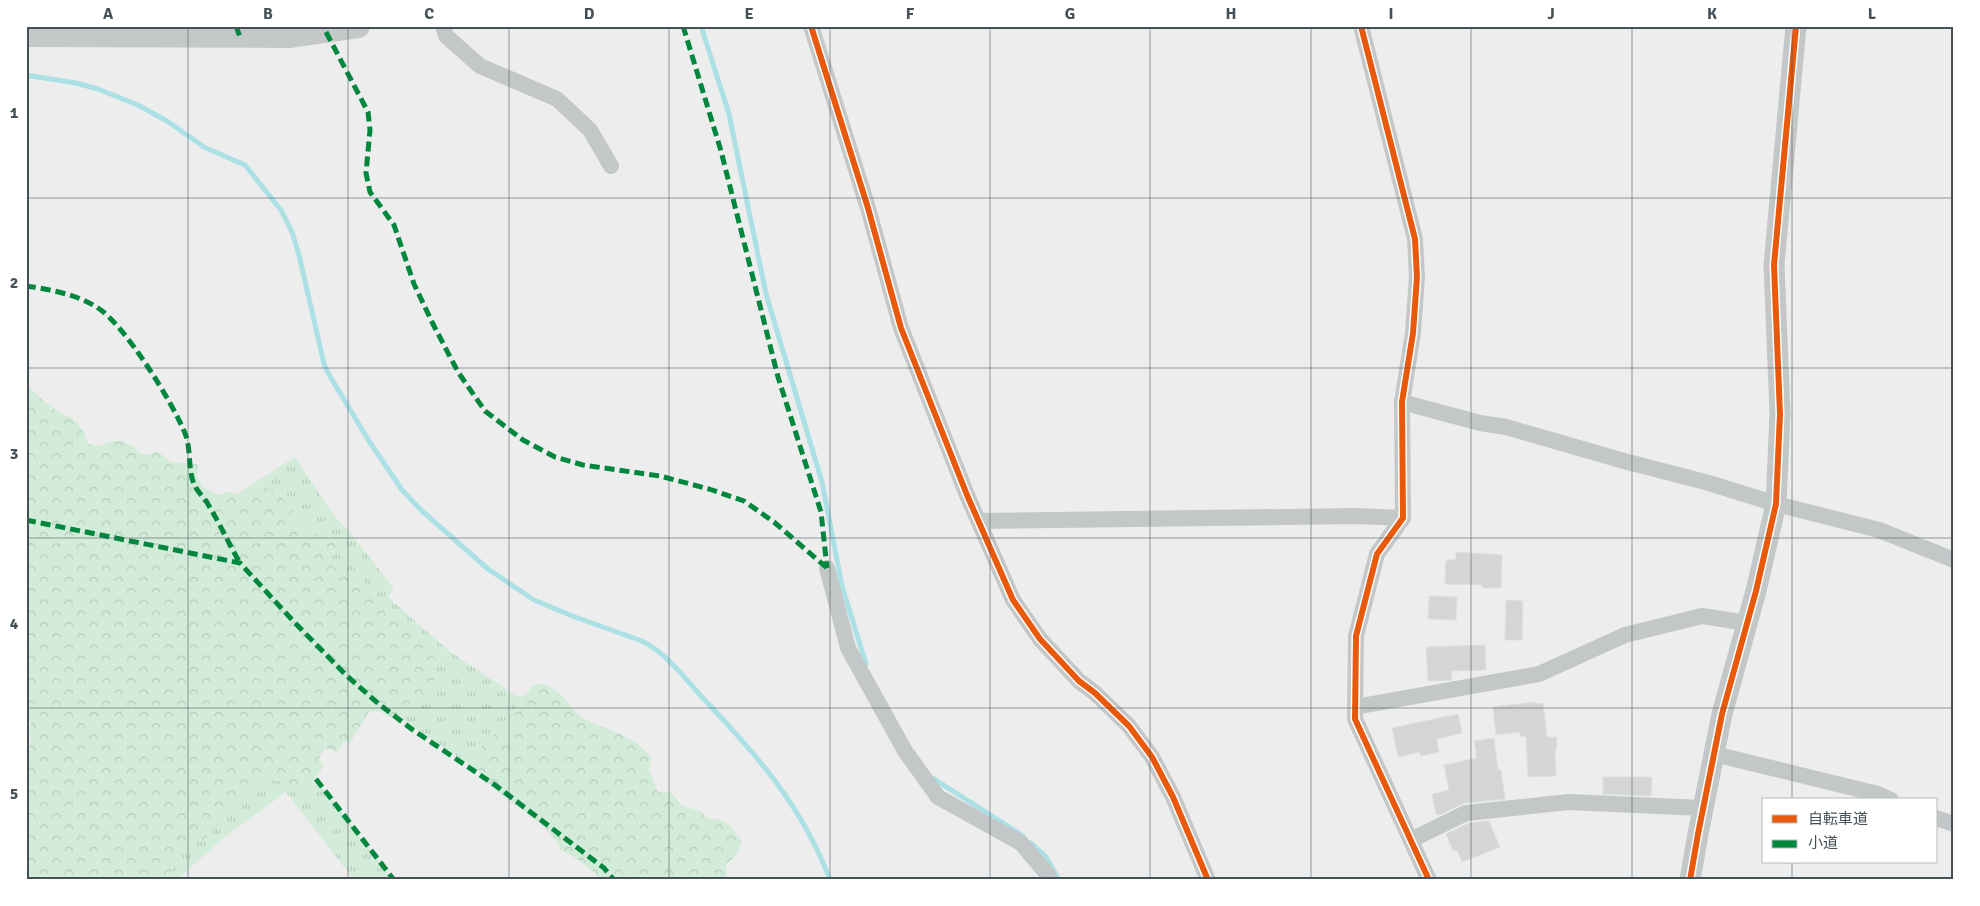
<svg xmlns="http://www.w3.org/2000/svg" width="1980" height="906" font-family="Signika,'Noto Sans JP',sans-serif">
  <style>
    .grass { fill: url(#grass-tufts) }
    .forest { fill: url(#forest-crowns) }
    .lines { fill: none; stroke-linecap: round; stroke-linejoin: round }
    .stream { stroke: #abe0e5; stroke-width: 5 }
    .building { fill: #d3d5d6; stroke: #dedfe0 }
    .minor { stroke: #c4c7c8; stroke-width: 16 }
    .tertiary { stroke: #c4c7c8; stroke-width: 21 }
    .secondary { stroke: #c5c8c9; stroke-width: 24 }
    .quiet { stroke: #00873e; stroke-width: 5; stroke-dasharray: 10 5; stroke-linecap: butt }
    .cycleway-casing { stroke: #fff; stroke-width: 9 }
    .cycleway { stroke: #e8590c; stroke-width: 6 }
    .grid { fill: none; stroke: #465157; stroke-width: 1; stroke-opacity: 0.55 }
    .neatline { fill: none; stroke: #465157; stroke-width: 2 }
    .grid-label { font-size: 16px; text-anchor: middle; font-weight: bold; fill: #465157 }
  </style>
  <defs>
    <pattern id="grass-tufts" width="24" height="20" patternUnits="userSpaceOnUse" patternTransform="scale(1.25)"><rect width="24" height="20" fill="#d3ebd9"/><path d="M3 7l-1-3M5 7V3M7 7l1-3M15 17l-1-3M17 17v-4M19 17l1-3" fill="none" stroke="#b6cbbc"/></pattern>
    <pattern id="forest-crowns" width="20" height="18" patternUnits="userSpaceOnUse" patternTransform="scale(1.25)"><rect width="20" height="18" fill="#d3ebd9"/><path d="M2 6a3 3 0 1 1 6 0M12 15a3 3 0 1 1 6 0" fill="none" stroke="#b6cbbc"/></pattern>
  </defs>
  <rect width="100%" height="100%" fill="#ededed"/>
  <g class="grass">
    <polygon points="295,457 332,513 353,536 394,589 388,597 449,651 518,697 516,719 510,731 479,758 479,771 399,717 407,713 429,640 418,635 406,621 379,600 369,586 353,571 335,568 330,562 336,547 332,537 316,534 305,528 277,491 258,485 242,495 237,494"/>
    <polygon points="26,511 48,517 47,529 26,527"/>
    <polygon points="268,779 284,782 291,788 308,788 316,779 394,880 354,880 286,792 222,839 177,880 169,880 178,845 204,841 216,826"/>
  </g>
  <g class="forest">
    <path d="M26,384C35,392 43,401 53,408C74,423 78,414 88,444L99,446L112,441H122L135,447L138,453L148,455L157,451L171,462L198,464L197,475L202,487L220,495L228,492L242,495L258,485L277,491L305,528L316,534L332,537L336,547L330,562L335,568L353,571L369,586L379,600L407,621L418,635L429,640C431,649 436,658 436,667C437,694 415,709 394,719L378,711L369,712L350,743L344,741L337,752L325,748L319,758L324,766L308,788H291L284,782L268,779L216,826L204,841L178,845L169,880H26V771L31,737L28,730L31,723L26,714V527L47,529L48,518L26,511Z"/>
    <path d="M543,684C566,692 567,708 586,720C593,724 601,726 608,729C624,735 641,744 652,758L649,770L658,792H671L682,806L701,811L707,818L721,820L729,825L742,841L737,854L726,865L727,880H600C596,872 570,853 561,850C549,819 483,790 479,771C477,763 480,754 481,747L497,732L505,734C520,725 513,709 518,697L526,695L532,686Z"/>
  </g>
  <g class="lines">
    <g class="stream">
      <polyline points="701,26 729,114 766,294 822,482 842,586 866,664"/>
      <path d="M26,75L76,83L98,89L138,105L167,121L204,147L245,165L281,210L292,232L299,255L324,364L328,373L369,441L402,490L421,510L488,569L534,600L575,617L642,641C666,653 683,676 701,696C755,753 802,805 830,880"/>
      <polyline points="931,777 1023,836"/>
      <polyline points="1031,843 1046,857 1059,880"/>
    </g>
  </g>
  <g class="building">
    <polygon points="1456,552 1502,555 1501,588 1482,588 1482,585 1445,584 1446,561 1456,559"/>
    <polygon points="1429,596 1457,597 1456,620 1428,619"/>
    <polygon points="1506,600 1523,601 1522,640 1505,640"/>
    <polygon points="1485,645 1486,670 1451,671 1452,680 1428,681 1426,647"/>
    <polygon points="1535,702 1535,704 1543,703 1547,737 1557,737 1556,751 1555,751 1556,776 1528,777 1526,736 1521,737 1520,732 1496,735 1493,707"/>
    <polygon points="1458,714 1462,733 1437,739 1439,752 1421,756 1420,752 1398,757 1392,728"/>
    <polygon points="1494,738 1498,770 1501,770 1505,799 1465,803 1439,815 1436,814 1432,794 1449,790 1444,765 1477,758 1474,741"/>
    <polygon points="1603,777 1652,777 1651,796 1603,794"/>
    <polygon points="1489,821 1500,847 1462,862 1457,850 1453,851 1446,834 1469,823"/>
  </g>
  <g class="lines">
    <g class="minor">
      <polyline points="443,26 446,36 480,66 557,99 590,130 611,166"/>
      <polyline points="811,26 868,208 901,328 967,495 1013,600 1040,639 1079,681 1095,693 1129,726 1152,757 1173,797 1208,880"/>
      <polyline points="1361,26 1415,239 1417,277 1413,333 1402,402 1403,518 1377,554 1356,636 1355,719 1429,880"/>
      <polyline points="1402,402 1480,423 1506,427 1624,461 1709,483 1776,504 1879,530 1954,560"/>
      <polyline points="979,521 1357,516 1403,518"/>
      <polyline points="827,568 848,648 905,751 938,797 1021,843 1048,875 1050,880"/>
      <polyline points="1355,707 1539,674 1625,635 1702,616 1747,623"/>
      <polyline points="1714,754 1878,794 1891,800"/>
      <polyline points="1936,818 1954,824"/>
      <polyline points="1411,840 1466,813 1569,802 1703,808"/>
    </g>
    <polyline class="tertiary" points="1690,880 1698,834 1722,714 1756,591 1776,504 1780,414 1774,265 1796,26"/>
    <polyline class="secondary" points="26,35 289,36 358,26"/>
    <g class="quiet">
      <polyline points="236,26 240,37"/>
      <polyline points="683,26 721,151 778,377 821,512 827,568"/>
      <polyline points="326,32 368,112 370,130 366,173 370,192 394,225 414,284 433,324 458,372 485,411 523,440 555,457 583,465 660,476 709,489 744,501 774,522 827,568"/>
      <path d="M26,286C49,289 79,295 98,308C125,325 175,406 186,436C191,451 188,470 194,484C197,492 205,498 209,506C220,524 229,544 240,563"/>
      <polyline points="26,520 240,563 295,623 347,676 380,705 413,730 495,785 604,868 614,880"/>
      <polyline points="316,779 394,880"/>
    </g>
    <defs>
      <g id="cycleway">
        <polyline points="811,26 868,208 901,328 967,495 1013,600 1040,639 1079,681 1095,693 1129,726 1152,757 1173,797 1208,880"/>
        <polyline points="1361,26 1415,239 1417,277 1413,333 1402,402 1403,518 1377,554 1356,636 1355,719 1429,880"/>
        <polyline points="1690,880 1698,834 1722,714 1756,591 1776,504 1780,414 1774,265 1796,26"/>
      </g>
    </defs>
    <use href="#cycleway" class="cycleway-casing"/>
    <use href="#cycleway" class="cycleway"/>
  </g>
  <path class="grid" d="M188,26V880M348,26V880M509,26V880M669,26V880M830,26V880M990,26V880M1150,26V880M1311,26V880M1471,26V880M1632,26V880M1792,26V800M26,198H1954M26,368H1954M26,538H1954M26,708H1954M1792,862V880"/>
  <rect width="1980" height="906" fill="none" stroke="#ffffff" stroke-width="55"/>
  <rect x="1762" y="798" width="175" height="65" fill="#ffffff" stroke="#b5b9bc"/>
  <rect x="1772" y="815" width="25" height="8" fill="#e8590c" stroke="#b5b9bc"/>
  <text x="1808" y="824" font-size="15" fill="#465157">自転車道</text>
  <rect x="1772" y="840" width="25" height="8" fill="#00873e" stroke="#b5b9bc"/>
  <text x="1808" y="848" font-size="15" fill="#465157">小道</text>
  <rect x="28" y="28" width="1924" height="850" class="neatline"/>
  <g class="grid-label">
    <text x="108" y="19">A</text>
    <text x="268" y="19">B</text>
    <text x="429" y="19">C</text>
    <text x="589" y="19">D</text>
    <text x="749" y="19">E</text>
    <text x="910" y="19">F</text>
    <text x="1070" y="19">G</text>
    <text x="1231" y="19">H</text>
    <text x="1391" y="19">I</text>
    <text x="1551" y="19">J</text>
    <text x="1712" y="19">K</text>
    <text x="1872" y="19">L</text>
    <text x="14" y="118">1</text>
    <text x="14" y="288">2</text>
    <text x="14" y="459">3</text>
    <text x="14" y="629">4</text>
    <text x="14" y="799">5</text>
  </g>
</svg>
